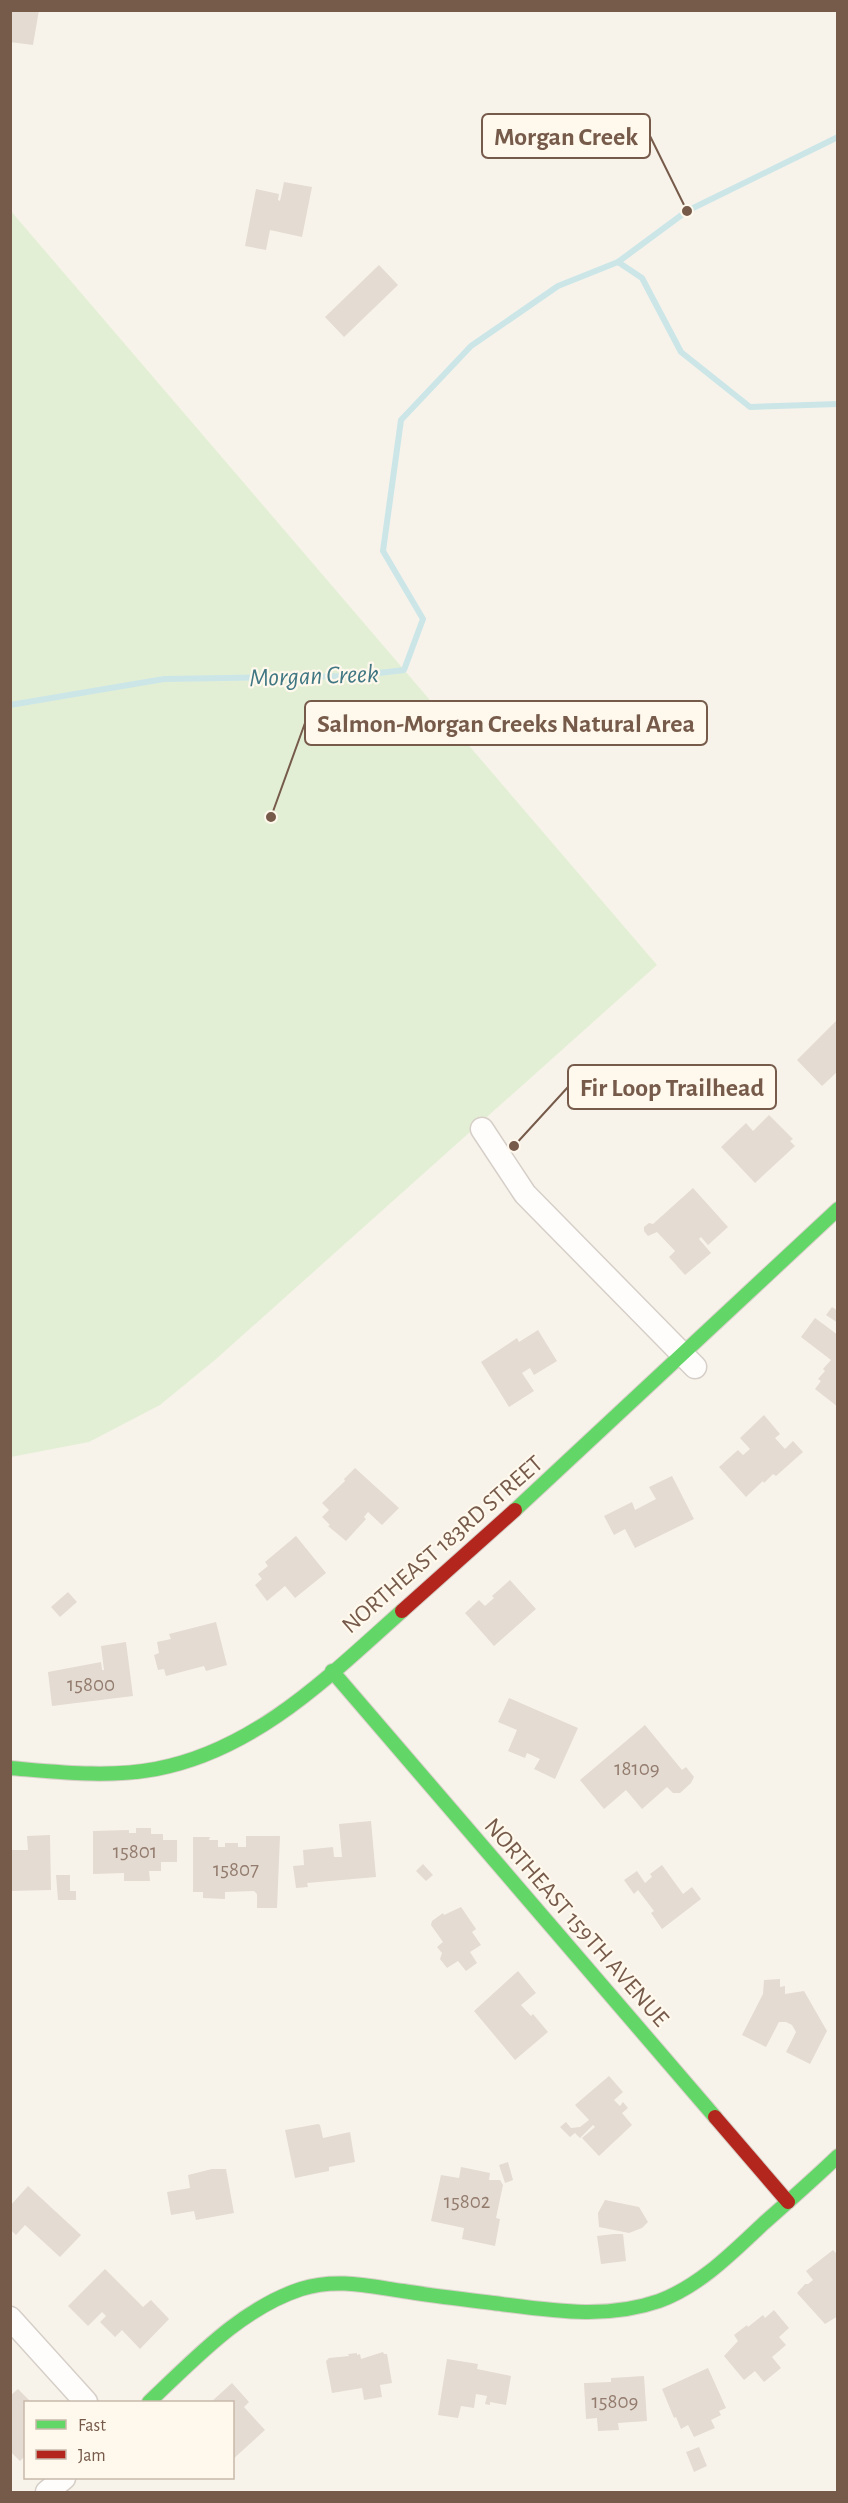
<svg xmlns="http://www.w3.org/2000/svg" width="848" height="2503" font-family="'Alegreya Sans',sans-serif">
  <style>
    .green { fill: #e3efd5 }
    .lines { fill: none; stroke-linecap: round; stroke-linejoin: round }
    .stream { stroke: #cce6e8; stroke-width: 6 }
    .building { fill: #e4dbd2 }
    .street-casing { stroke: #d6cfc8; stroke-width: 25 }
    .fast-casing { stroke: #d7cfc7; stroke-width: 16 }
    .jam-casing { stroke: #d7cfc7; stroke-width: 16 }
    .street { stroke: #fefdfc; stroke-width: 22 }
    .fast { stroke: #63d668; stroke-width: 14 }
    .jam { stroke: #b3261e; stroke-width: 14 }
    .labels { text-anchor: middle; stroke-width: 4.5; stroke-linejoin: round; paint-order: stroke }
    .number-label { font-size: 21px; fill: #937c6e }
    .street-label { font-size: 24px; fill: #765a4a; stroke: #fff8ec }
    .water-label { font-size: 26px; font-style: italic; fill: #407783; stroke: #fff8ec }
    .leader { fill: none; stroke: #765a4a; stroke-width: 2 }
    .callout-dot { fill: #765a4a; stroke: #fff8ec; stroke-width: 2 }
    .callout { fill: #fff8ec; stroke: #765a4a; stroke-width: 2 }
    .callout-label { font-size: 26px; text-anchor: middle; font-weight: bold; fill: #765a4a }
  </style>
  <rect width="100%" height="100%" fill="#f7f3eb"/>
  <polygon class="green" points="10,210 657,965 215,1360 160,1405 89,1442 11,1457"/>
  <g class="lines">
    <g class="stream">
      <polyline points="618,262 687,211 838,137"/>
      <polyline points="10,705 164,679 354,676 404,670 423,619 383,551 401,420 471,346 558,286 618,262 642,278 681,352 750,407 838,404"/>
    </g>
  </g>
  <g class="building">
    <polygon points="10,10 39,10 33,45 10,42"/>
    <polygon points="284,182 312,187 302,237 270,230 266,250 245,246 256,189 279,194 278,200 280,201"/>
    <polygon points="379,265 398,285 344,337 325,317"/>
    <polygon points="838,1019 838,1071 822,1086 797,1060"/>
    <polygon points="769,1115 793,1139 790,1141 795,1146 755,1183 721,1147 746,1123 753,1131"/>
    <polygon points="693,1188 728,1227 708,1245 701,1237 699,1239 711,1253 685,1275 669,1257 675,1251 657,1232 648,1236 644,1231 644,1227 649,1223 653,1224"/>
    <polygon points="832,1307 838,1311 838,1323 826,1315"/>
    <polygon points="815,1318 838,1335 838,1407 815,1389 821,1381 818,1379 825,1371 823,1369 831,1360 801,1337"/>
    <polygon points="538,1330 557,1361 534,1375 530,1368 522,1373 534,1391 509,1407 481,1362 517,1338 519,1342"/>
    <polygon points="764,1415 780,1434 775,1438 785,1449 793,1441 803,1452 776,1476 773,1474 764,1483 763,1481 746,1497 719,1467 738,1450 743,1455 750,1449 740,1438"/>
    <polygon points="355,1468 399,1508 382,1525 368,1512 364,1517 366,1519 346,1541 328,1526 330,1525 322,1517 329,1510 322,1503 345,1481 344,1479"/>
    <polygon points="672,1476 694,1519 635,1548 625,1529 614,1535 604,1516 632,1502 635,1510 656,1499 649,1487"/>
    <polygon points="296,1536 326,1573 295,1598 285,1586 267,1601 255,1585 262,1579 258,1574 268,1566 265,1562"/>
    <polygon points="510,1580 536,1609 494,1646 465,1613 479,1600 485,1606 494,1598 492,1596"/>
    <polygon points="68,1592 77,1602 60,1617 51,1607"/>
    <polygon points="216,1622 227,1665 206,1671 204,1666 166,1676 164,1669 158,1670 154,1655 159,1653 157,1642 171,1639 169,1634"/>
    <polygon points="126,1642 133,1696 52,1706 48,1672 101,1662 102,1670 104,1670 101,1646"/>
    <polygon points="509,1698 578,1728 555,1779 534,1769 540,1759 527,1753 525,1758 508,1751 517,1730 498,1722"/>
    <polygon points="645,1725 682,1770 686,1767 694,1777 691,1783 680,1793 673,1793 667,1787 642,1809 626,1790 604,1809 580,1780"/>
    <polygon points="371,1821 376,1877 307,1883 308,1887 296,1888 293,1866 304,1865 303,1850 333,1847 334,1857 342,1857 339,1824"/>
    <polygon points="136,1828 151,1828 151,1834 163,1834 163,1840 177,1840 177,1862 161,1862 161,1871 149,1871 150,1881 124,1881 124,1873 93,1874 93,1831 129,1830 129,1833 136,1833"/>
    <polygon points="50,1835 51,1890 10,1891 11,1850 28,1850 27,1836"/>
    <polygon points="246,1836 280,1836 277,1908 257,1908 257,1894 254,1891 225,1892 225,1899 203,1898 203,1892 193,1892 193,1837 210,1837 209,1840 218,1840 218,1847 225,1847 225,1843 238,1843 238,1847 246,1847"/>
    <polygon points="423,1864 433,1875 426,1881 416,1871"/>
    <polygon points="662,1865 683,1894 692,1887 701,1899 662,1929 651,1913 654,1911 638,1890 634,1894 624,1880 637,1871 645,1883 652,1877 650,1874"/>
    <polygon points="56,1875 70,1875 70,1891 76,1891 76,1900 58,1900"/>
    <polygon points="461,1907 476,1929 472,1932 481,1945 470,1952 477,1963 466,1971 458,1961 447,1968 440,1959 442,1953 437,1947 443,1942 431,1925 432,1921 443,1913 444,1915"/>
    <polygon points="518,1971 536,1993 521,2005 531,2016 533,2014 548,2032 515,2060 474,2011"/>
    <polygon points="780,1979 780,1987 785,1986 785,1994 804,1991 827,2031 810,2064 786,2052 796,2032 792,2025 786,2022 779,2022 766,2047 742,2035 763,1994 764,1980"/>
    <polygon points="609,2076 623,2092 614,2100 620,2106 623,2102 628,2108 622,2113 632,2125 599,2156 582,2138 595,2127 593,2125 580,2138 575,2133 570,2137 560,2127 566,2122 571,2128 580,2127 589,2120 575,2105"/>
    <polygon points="318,2124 320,2125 323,2138 350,2132 355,2162 329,2167 329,2171 295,2178 285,2130"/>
    <polygon points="508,2162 513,2180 505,2183 499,2165"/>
    <polygon points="461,2167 490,2173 489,2180 500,2180 503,2185 496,2218 500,2219 495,2246 462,2239 464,2228 431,2221 441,2175 459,2178"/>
    <polygon points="212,2169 226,2169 234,2213 196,2220 194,2211 171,2215 167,2192 190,2188 188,2175"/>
    <polygon points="28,2186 81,2235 60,2257 25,2225 16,2235 10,2229 10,2206"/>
    <polygon points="605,2200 639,2207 648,2222 642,2228 629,2233 599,2227 598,2213"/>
    <polygon points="614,2234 623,2234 626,2261 601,2264 597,2236"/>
    <polygon points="833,2250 838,2255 838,2316 825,2324 797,2293 805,2284 808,2284 813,2280 806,2271"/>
    <polygon points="105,2269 143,2307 151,2300 169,2319 140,2349 122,2330 115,2337 100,2322 106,2316 102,2312 88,2326 68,2306"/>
    <polygon points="774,2310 789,2328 779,2337 786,2345 772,2357 781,2368 764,2382 755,2371 744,2380 724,2356 738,2341 734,2335 747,2325 748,2327 763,2315 765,2318"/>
    <polygon points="383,2352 384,2354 387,2354 392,2383 380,2385 382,2397 364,2400 362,2388 332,2393 326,2361 329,2358 349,2356 348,2354 357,2353 357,2355 360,2354 361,2359"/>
    <polygon points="447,2359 478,2364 477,2369 511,2376 506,2405 490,2402 490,2405 485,2404 487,2396 476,2394 474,2408 461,2406 458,2418 438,2415"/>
    <polygon points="708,2368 726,2408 719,2411 721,2415 711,2420 715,2428 694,2437 688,2425 681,2429 676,2417 674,2418 662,2389"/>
    <polygon points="644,2376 647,2421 618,2423 619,2430 598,2431 597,2418 586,2419 584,2383 611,2382 611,2378"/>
    <polygon points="232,2383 249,2402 244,2407 265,2430 232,2460 232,2402 211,2402"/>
    <polygon points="18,2389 31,2402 26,2402 26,2455 20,2461 10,2451 10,2396"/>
    <polygon points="699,2447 707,2466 694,2472 686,2452"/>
  </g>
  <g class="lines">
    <defs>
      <g id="street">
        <polyline points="482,1129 525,1194 695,1367"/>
        <polyline points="10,2318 86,2402"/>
        <polyline points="47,2492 64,2478"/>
      </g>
      <g id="fast">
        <polyline points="515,1510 838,1209"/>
        <polyline points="332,1671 715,2117"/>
        <path d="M10,1768C58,1772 108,1778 156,1769C256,1750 329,1676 402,1611"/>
        <path d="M149,2402C194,2360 240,2309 301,2289C336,2278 368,2286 403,2291C433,2296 463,2299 493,2303C549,2310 605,2320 659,2301C700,2286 733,2252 764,2223C789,2201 814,2179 838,2156"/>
      </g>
      <g id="jam">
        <polyline points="402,1611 515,1510"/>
        <polyline points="715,2117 788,2202"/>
      </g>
    </defs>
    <use href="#street" class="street-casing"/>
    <use href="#fast" class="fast-casing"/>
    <use href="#jam" class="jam-casing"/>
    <use href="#street" class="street"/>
    <use href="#fast" class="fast"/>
    <use href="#jam" class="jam"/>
  </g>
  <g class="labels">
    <g class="number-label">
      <text x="91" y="1691">15800</text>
      <text x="637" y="1775">18109</text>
      <text x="135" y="1858">15801</text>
      <text x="236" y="1876">15807</text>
      <text x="467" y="2208">15802</text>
      <text x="615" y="2408">15809</text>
    </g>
    <g class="street-label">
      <text transform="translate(442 1544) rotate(-41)" y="8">NORTHEAST 183RD STREET</text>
      <text transform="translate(577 1922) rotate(49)" y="8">NORTHEAST 159TH AVENUE</text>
    </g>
    <g class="water-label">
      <text transform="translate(314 675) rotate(-2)" y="9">Morgan Creek</text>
    </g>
  </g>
  <path class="leader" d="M687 211L650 136M271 817L305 723M514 1146L568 1087"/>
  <g class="callout-dot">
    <circle cx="687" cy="211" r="6"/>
    <circle cx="271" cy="817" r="6"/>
    <circle cx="514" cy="1146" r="6"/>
  </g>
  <g class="callout">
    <rect x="482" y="114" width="168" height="44" rx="6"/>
    <rect x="305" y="701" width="402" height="44" rx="6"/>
    <rect x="568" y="1065" width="208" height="44" rx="6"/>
  </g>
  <g class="callout-label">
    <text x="566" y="145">Morgan Creek</text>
    <text x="506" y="732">Salmon-Morgan Creeks Natural Area</text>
    <text x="672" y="1096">Fir Loop Trailhead</text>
  </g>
  <rect width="848" height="2503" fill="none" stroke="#765a4a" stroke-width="24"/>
  <rect x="24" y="2401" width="210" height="78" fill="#fff8ec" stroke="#c8b9ab" stroke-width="1.5"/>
  <rect x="36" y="2420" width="30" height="9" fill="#63d668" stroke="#c8b9ab" stroke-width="1.5"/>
  <text x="78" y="2431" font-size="18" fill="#765a4a">Fast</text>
  <rect x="36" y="2450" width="30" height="9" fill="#b3261e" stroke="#c8b9ab" stroke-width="1.5"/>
  <text x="78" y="2461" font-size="18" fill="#765a4a">Jam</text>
</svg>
